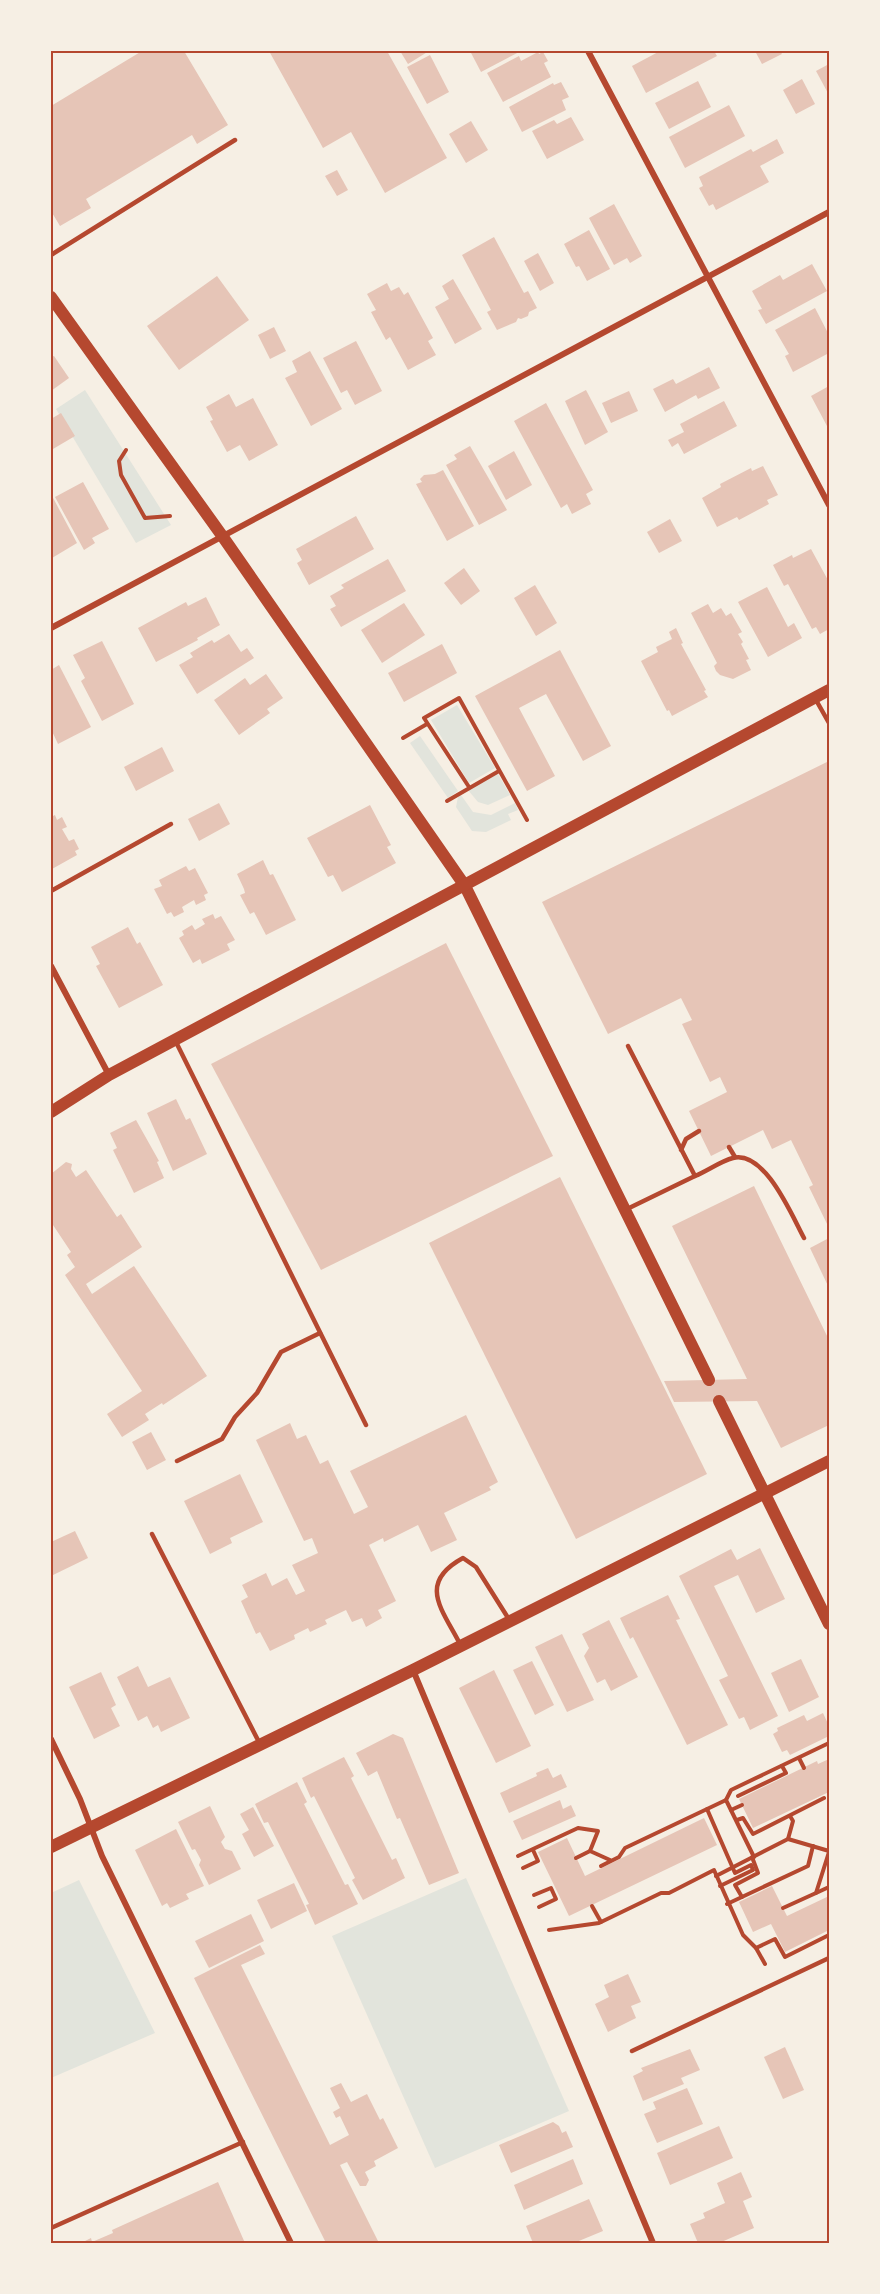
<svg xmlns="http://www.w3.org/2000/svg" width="880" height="2294" font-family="Cabin,sans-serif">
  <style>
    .green { fill: #e2e4dc }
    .building { fill: #e6c5b7 }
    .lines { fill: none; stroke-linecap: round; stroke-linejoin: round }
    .path { stroke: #b5482f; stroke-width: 4 }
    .service { stroke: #b5482f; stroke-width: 4.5 }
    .minor { stroke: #b5482f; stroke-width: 6 }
    .secondary { stroke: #b5482f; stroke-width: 12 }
    .neatline { fill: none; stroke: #b5482f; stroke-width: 2 }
  </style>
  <rect width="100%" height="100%" fill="#f6efe4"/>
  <g class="green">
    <polygon points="85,390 171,525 136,543 56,409"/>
    <polygon points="457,705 495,768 469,783 431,720"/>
    <polygon points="420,736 458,791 448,798 410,743"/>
    <polygon points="498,774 510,795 488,805 478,802 468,790"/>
    <polygon points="461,795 473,812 491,815 515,803 518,810 508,814 511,820 486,832 472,831 456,807 458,797"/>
    <polygon points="466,1878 569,2111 435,2168 332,1936"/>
    <polygon points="79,1880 155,2033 51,2078 51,1893"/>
  </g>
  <g class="building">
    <polygon points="142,51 184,51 228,125 197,144 192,135 86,199 91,208 60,226 51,211 51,106"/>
    <polygon points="269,51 387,51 447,158 385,193 351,132 323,148"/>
    <polygon points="400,51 429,51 408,64"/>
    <polygon points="470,51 521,51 481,72"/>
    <polygon points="660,51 714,51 717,56 646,93 632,66"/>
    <polygon points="755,51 780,51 782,54 762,64"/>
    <polygon points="538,52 539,54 543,52 548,61 544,63 551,77 503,102 487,73 519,56 521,61"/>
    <polygon points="430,55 449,92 427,104 407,67"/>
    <polygon points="829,64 829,95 816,71"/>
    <polygon points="802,79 815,104 796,114 783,90"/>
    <polygon points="698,81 711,107 669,129 655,103"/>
    <polygon points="561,82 569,97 562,100 566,110 522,132 509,107 553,83 554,85"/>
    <polygon points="729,105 745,136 685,168 669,137"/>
    <polygon points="571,117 584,140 547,159 532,131 554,120 557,124"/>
    <polygon points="471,121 488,150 466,163 449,134"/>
    <polygon points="777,139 784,153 760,166 769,182 716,210 713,204 709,206 699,188 703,186 699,177 751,149 753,152"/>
    <polygon points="337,170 348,190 337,196 325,176"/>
    <polygon points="614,204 642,256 630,263 627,258 614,265 589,218"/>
    <polygon points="589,230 610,269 587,281 579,266 576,267 564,244"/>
    <polygon points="494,237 524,293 528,291 537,308 529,312 528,316 521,319 518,318 516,322 497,330 487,312 491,310 462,255"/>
    <polygon points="538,253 554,283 540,291 524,261"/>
    <polygon points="812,264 827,291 766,324 758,310 762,309 752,291 780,275 783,280"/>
    <polygon points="217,276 249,320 179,370 147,326"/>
    <polygon points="453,279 482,329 455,344 435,307 449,299 442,286"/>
    <polygon points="387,283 391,291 399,287 404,295 408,292 433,338 428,341 436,355 408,370 390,337 386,340 371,312 376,310 367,294"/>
    <polygon points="815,308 829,335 829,353 793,372 785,356 789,354 775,330"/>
    <polygon points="274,327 286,351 270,359 258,335"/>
    <polygon points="356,341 382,391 355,405 347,390 341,393 323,358"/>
    <polygon points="310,351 342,409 311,426 285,378 297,372 292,361"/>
    <polygon points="54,356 69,378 51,391 51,357"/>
    <polygon points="709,367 720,388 698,399 696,395 665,412 653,389 673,379 676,384"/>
    <polygon points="829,386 829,425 827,426 811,396"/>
    <polygon points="586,390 608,432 585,445 565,401"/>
    <polygon points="629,391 638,411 611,423 602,403"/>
    <polygon points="229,394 236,407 253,398 278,445 249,461 240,445 227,452 210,421 213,420 206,407"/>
    <polygon points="724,401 737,426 684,454 678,443 672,447 668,440 684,432 680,424"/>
    <polygon points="546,403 593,490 586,494 591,504 572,514 567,504 561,508 514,421"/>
    <polygon points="61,413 75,436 53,449 51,446 51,419"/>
    <polygon points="470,446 507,510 479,525 446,465 457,459 454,455"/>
    <polygon points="514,451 532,485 506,500 488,466"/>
    <polygon points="763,466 778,495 767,500 769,504 739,520 737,517 717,527 702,498 721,487 720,484 751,468 752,471"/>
    <polygon points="443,470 474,526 447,541 416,484 422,482 420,479 424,475 435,474"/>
    <polygon points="83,482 109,529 92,538 95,543 84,550 55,497"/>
    <polygon points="51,494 77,543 52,558 51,557"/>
    <polygon points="356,516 374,549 309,585 297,563 302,560 296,549"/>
    <polygon points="670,519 682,541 659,553 647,532"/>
    <polygon points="811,549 829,582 829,620 827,621 829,629 820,634 816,627 812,629 788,584 784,586 773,565 792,555 793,558"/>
    <polygon points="388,559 406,591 341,627 330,609 336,606 330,596 344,588 341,585"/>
    <polygon points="464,568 480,591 461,605 444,583"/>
    <polygon points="535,585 557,623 536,636 514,598"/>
    <polygon points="767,587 788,627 794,623 802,638 768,657 738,602"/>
    <polygon points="206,597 220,625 197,638 198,640 156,662 138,628 186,602 188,606"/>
    <polygon points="404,603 425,635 382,663 361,630"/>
    <polygon points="708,604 713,613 721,608 726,616 731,613 742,632 738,634 743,642 741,644 749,659 746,660 751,670 733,679 720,675 716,671 714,666 717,663 691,613"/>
    <polygon points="676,628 683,643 681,644 706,690 704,691 708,697 672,716 669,710 667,711 641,661 658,652 656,647 672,639 669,632"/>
    <polygon points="229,634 241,652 247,648 254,658 197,694 179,665 193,657 190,653 212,640 214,643"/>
    <polygon points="102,641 134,704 102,721 81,681 85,678 73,655"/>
    <polygon points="442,644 457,673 404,702 388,673"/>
    <polygon points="560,650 611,746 583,761 546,694 519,708 555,776 527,791 475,696"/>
    <polygon points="59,665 91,727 58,744 51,729 51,670"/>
    <polygon points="266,674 283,698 267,709 270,713 239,735 214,700 245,678 250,685"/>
    <polygon points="162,747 174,771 136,791 124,767"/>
    <polygon points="829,761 829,1228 809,1187 813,1185 791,1140 772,1149 763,1130 711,1156 689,1111 727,1092 720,1077 710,1082 682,1024 692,1020 681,998 608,1034 542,902"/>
    <polygon points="219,803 230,824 199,841 188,819"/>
    <polygon points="370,805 391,845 387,847 396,863 342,892 333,875 328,877 307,838"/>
    <polygon points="55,815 57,820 62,817 67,827 62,829 69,841 74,839 79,849 75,851 77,855 52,869 51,817"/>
    <polygon points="263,860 270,875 273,874 296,920 266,935 254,912 250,914 240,895 245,893 244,889 237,874"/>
    <polygon points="186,866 189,871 195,868 208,893 204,895 206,900 196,905 194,900 182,907 184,912 174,917 171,912 167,914 154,889 162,886 159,880"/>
    <polygon points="213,914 215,919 221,916 235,940 227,944 230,950 202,964 200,959 193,963 179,938 184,935 182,931 192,925 195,930 205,924 202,919"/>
    <polygon points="128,927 137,944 140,942 163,985 119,1008 96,966 100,964 91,947"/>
    <polygon points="446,943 553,1156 321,1270 211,1064"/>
    <polygon points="176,1099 186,1120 190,1118 207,1154 173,1171 147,1113"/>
    <polygon points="136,1120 159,1161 157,1162 164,1178 134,1193 113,1150 117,1148 110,1133"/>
    <polygon points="66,1162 72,1164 71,1169 76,1177 86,1170 117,1217 121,1214 142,1247 86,1284 92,1294 134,1266 207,1376 163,1405 162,1403 145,1414 149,1420 122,1437 107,1414 142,1391 65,1275 75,1267 67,1255 71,1252 51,1222 51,1174"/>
    <polygon points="560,1177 707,1474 576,1539 429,1243"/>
    <polygon points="754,1186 829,1340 829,1425 781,1448 757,1401 674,1402 664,1381 747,1379 672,1226"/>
    <polygon points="829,1238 829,1288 810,1248"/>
    <polygon points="466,1415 498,1482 489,1487 491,1490 444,1513 457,1540 431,1552 418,1525 384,1542 383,1538 369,1545 396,1601 378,1610 382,1618 366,1627 362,1618 352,1622 346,1610 325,1620 327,1624 310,1632 308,1628 294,1635 295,1639 270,1651 260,1632 256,1634 241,1601 248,1597 242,1585 266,1573 272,1586 287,1578 296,1595 305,1591 292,1565 318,1553 312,1538 304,1541 256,1440 290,1423 297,1439 306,1435 320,1464 328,1460 354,1514 368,1507 350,1471"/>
    <polygon points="151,1432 166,1460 147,1470 132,1442"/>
    <polygon points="240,1474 263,1522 230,1538 232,1543 210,1554 184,1501"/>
    <polygon points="75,1531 88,1558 51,1576 51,1542"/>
    <polygon points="760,1548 785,1599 756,1613 738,1575 714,1586 778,1716 750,1730 744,1717 739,1719 719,1680 728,1676 679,1576 731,1549 737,1560"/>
    <polygon points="668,1595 680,1619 676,1620 728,1725 687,1745 633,1637 630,1639 620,1618"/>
    <polygon points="609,1620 638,1677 611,1691 605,1679 597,1683 584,1656 589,1648 582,1634"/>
    <polygon points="562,1634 594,1700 567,1712 535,1647"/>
    <polygon points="801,1659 819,1697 789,1712 771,1673"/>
    <polygon points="532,1661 554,1705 535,1715 513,1670"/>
    <polygon points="138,1666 148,1687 170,1677 190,1718 161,1732 158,1725 153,1728 147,1716 138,1721 117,1677"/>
    <polygon points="494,1670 531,1746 496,1763 459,1688"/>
    <polygon points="101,1672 116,1705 111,1708 120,1726 94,1739 69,1687"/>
    <polygon points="823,1713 829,1726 829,1736 790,1755 787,1750 782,1752 773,1734 778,1731 777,1728 804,1715 807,1721"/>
    <polygon points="393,1734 403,1738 459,1873 429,1885 400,1818 397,1819 377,1771 368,1776 356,1753"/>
    <polygon points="344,1757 354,1776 351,1778 392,1860 396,1858 405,1878 363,1900 352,1880 355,1878 314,1796 311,1798 302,1778"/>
    <polygon points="829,1759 829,1792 753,1828 739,1799 817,1761 818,1764"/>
    <polygon points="548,1768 553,1778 561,1774 567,1787 509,1813 500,1793 537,1776 536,1773"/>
    <polygon points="297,1782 307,1802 304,1804 345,1885 348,1884 358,1904 315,1925 306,1905 309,1904 268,1822 264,1823 255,1804"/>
    <polygon points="560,1800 563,1809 571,1805 576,1816 522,1840 513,1821"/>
    <polygon points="210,1806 225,1837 221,1842 225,1849 232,1851 241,1869 209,1885 199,1865 201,1860 195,1849 192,1850 178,1822"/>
    <polygon points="253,1807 274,1846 254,1857 242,1834 249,1830 240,1814"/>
    <polygon points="704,1818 717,1845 569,1916 538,1852 567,1838 585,1876"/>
    <polygon points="176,1829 204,1886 186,1894 189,1899 170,1908 167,1903 162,1906 135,1850"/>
    <polygon points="294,1883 307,1911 271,1929 257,1900"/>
    <polygon points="772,1886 787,1916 829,1896 829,1930 785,1952 771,1924 753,1932 739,1902"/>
    <polygon points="251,1914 264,1941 209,1968 195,1941"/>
    <polygon points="260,1945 265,1954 241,1965 330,2145 349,2135 340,2116 336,2118 333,2112 340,2108 330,2088 341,2083 351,2102 367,2094 380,2120 383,2118 398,2148 374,2161 376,2166 365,2172 369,2180 366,2186 360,2186 347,2162 340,2165 379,2243 326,2243 194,1978"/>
    <polygon points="628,1974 641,2002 631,2006 636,2018 608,2032 595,2004 609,1997 604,1985"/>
    <polygon points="785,2047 804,2090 783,2099 764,2057"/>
    <polygon points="690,2049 700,2070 681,2078 684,2084 643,2101 633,2076 643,2071 641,2068"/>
    <polygon points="687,2088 703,2124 657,2143 644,2114 656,2109 653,2102"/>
    <polygon points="553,2122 559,2126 562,2133 566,2131 573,2147 511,2173 499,2145"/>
    <polygon points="719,2126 733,2158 670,2185 657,2153"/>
    <polygon points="573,2159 583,2184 524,2210 514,2185"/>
    <polygon points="741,2172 752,2197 743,2201 754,2228 719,2243 698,2243 690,2224 705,2218 703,2213 725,2203 717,2183"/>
    <polygon points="218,2182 245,2243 81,2243 91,2238 92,2242 113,2233 112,2230"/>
    <polygon points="589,2199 603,2231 574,2243 533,2243 526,2226"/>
  </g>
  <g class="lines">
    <g class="path">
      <polyline points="126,450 119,461 121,475 145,518 170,516"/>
      <polyline points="403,738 427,724"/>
      <polyline points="469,787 424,718 459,698 527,820"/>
      <polyline points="447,801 499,771"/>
      <polyline points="799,1758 804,1768"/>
      <polyline points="738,1796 786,1773 782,1766"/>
      <polyline points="707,1809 735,1873 751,1865 753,1870 720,1886"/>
      <polyline points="731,1810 742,1805"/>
      <polyline points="737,1820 743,1818 753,1834 824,1798"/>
      <polyline points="788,1839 793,1821 790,1816"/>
      <polyline points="518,1856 578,1828 598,1831 590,1851 610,1860"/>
      <polyline points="754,1857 726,1800 731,1790 829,1743"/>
      <polyline points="576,1858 590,1851"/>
      <polyline points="601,1866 619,1857 625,1848 726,1800"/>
      <polyline points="523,1868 538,1861 533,1850"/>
      <polyline points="716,1876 788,1839 829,1851"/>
      <polyline points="816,1893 829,1887"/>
      <polyline points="534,1895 551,1888 556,1899 539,1907"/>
      <polyline points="742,1897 735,1885 758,1873 752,1857"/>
      <polyline points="727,1904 808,1866 813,1846"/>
      <polyline points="592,1906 601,1922"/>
      <polyline points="783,1908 816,1893 829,1852"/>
      <polyline points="549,1930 599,1923 661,1893 669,1893 714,1870 743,1935 756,1948 765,1964"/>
      <polyline points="756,1948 775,1939 785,1957 829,1935"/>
    </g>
    <g class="service">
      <polyline points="51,255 235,140"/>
      <polyline points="816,700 829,723"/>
      <polyline points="51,891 171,824"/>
      <polyline points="176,1042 366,1425"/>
      <polyline points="729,1147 735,1157"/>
      <polyline points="681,1150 686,1139 699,1131"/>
      <path d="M695,1176C707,1171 721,1161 733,1158C765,1150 792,1216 804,1238"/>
      <polyline points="625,1210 695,1176 628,1046"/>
      <polyline points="177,1461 222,1439 235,1417 257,1393 281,1352 320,1333"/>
      <polyline points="152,1534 260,1744"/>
      <path d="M460,1644C442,1609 417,1583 463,1558L476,1567L510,1621"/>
      <polyline points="632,2051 829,1958"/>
      <polyline points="51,2228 243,2142"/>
    </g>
    <g class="minor">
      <polyline points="588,51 829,505"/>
      <polyline points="51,628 829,212"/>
      <polyline points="51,966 109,1075"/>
      <polyline points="413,1670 653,2243"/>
      <polyline points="51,1739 80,1799 102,1856 291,2243"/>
    </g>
    <g class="secondary">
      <polyline points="51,297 223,537 465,886 709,1380"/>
      <polyline points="51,1112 109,1075 829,690"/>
      <polyline points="719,1401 829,1624"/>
      <polyline points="51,1847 413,1670 829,1461"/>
    </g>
  </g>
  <rect width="880" height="2294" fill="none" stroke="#f6efe4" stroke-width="105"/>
  <rect x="52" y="52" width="776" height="2190" class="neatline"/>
</svg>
